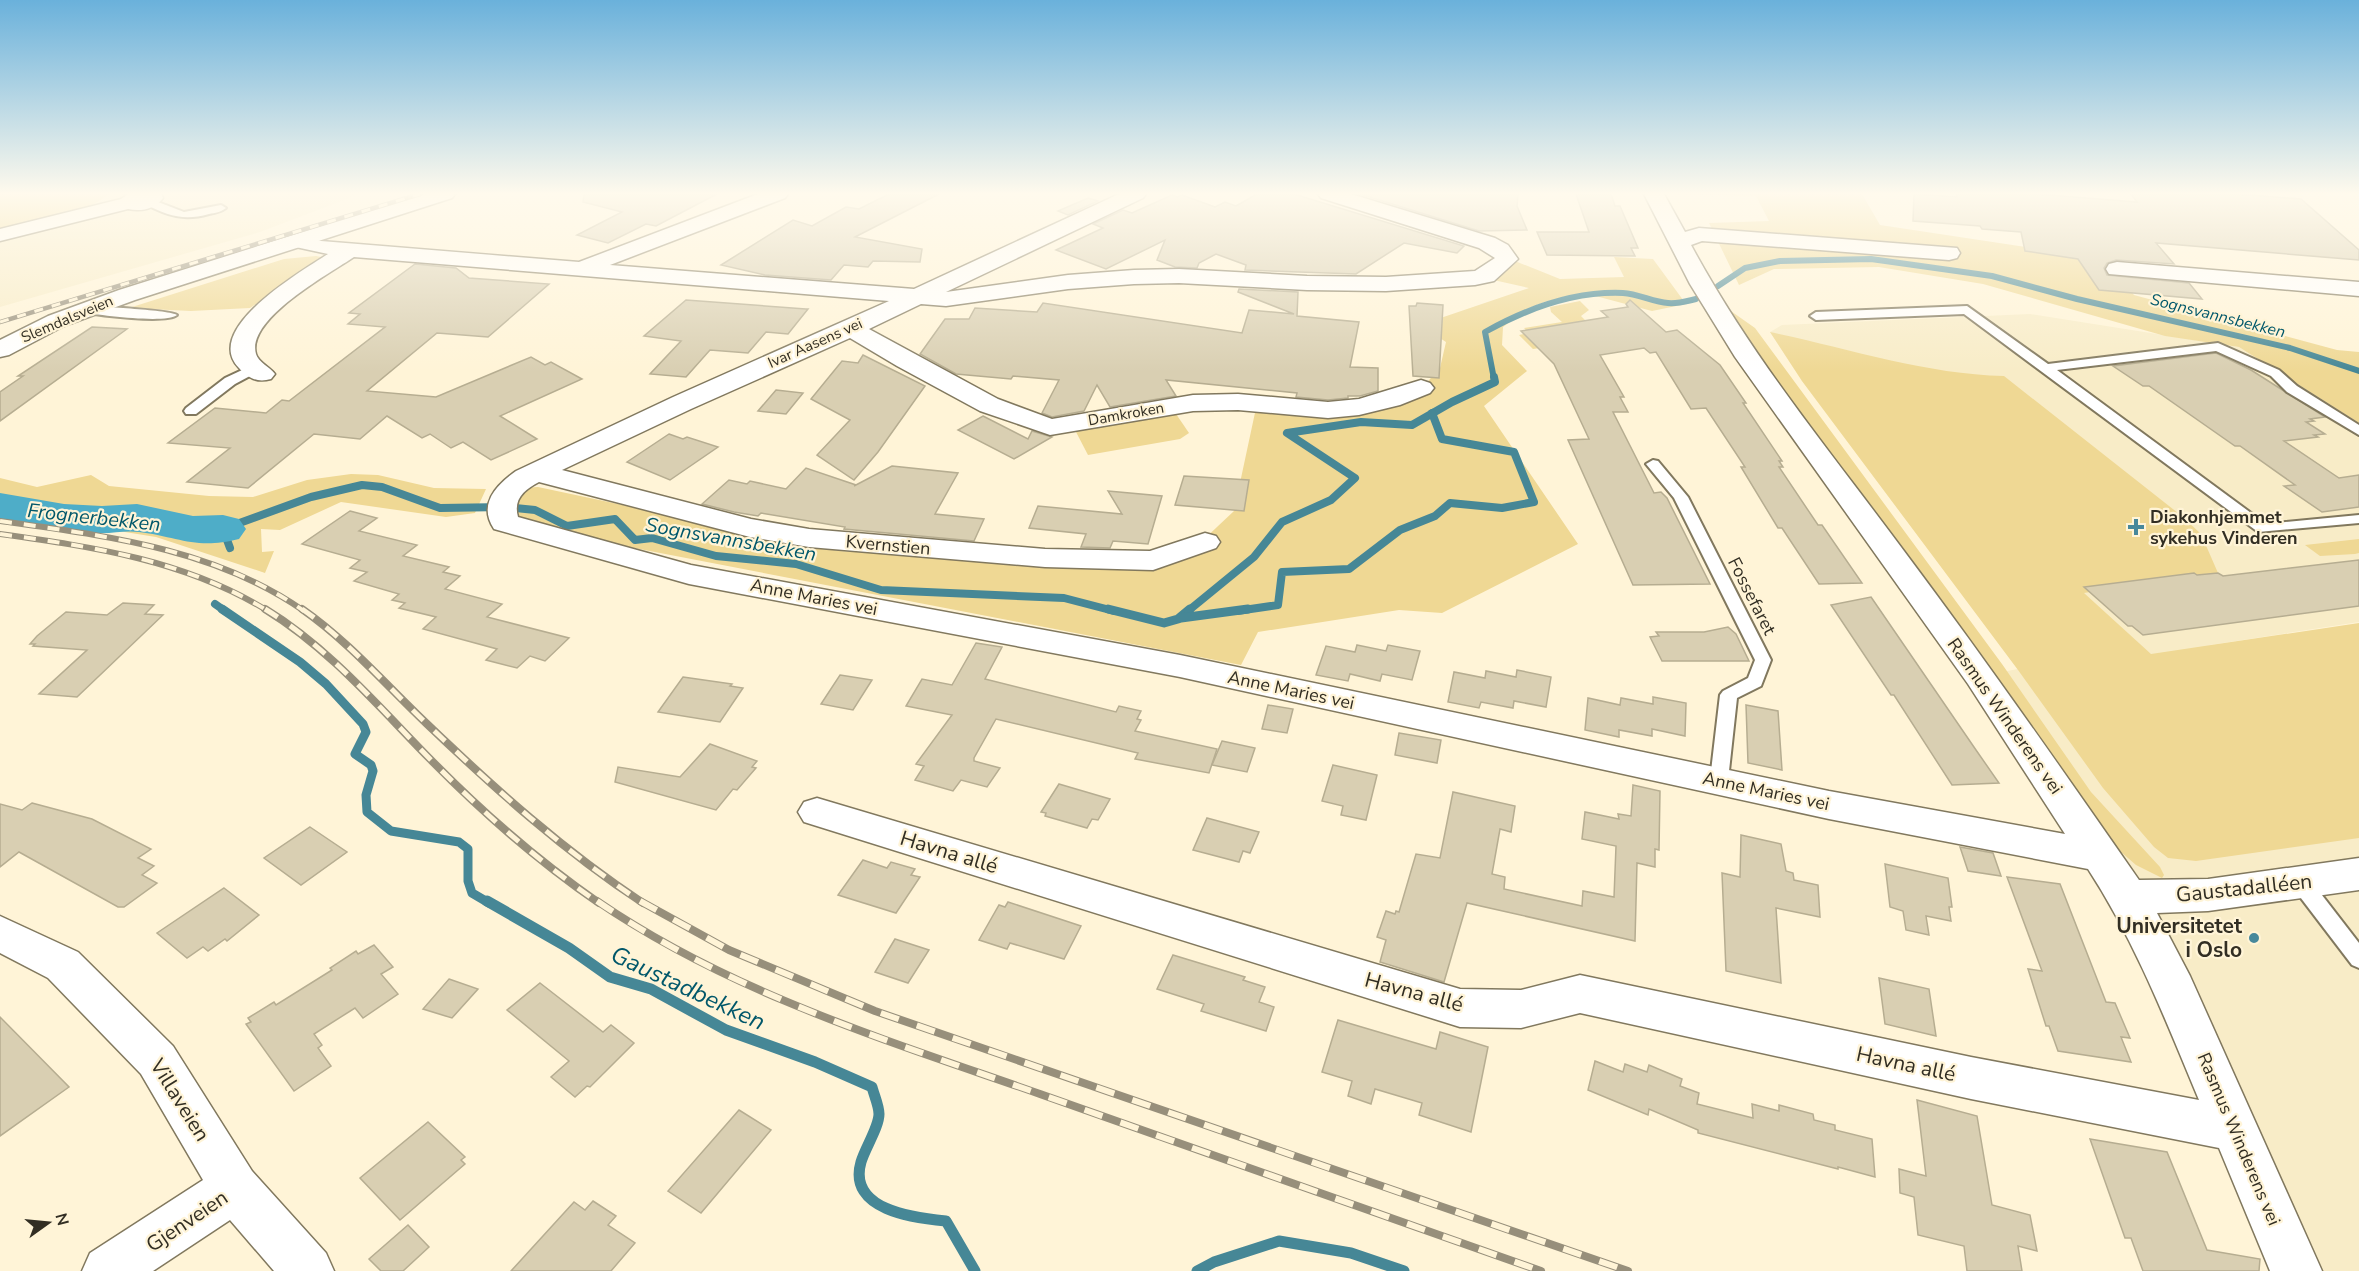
<svg xmlns="http://www.w3.org/2000/svg" width="2359" height="1271" font-family="'Nunito Sans',sans-serif">
  <style>
    .built { fill: #f8ecc7 }
    .green { fill: #efd894 }
    .lines { fill: none; stroke-linecap: round; stroke-linejoin: round }
    .stream-far3 { stroke: #468796; stroke-width: 6 }
    .stream-far2 { stroke: #468796; stroke-width: 8 }
    .stream-far1 { stroke: #468796; stroke-width: 9 }
    .stream { stroke: #468796; stroke-width: 11 }
    .river { fill: #4eadc8; fill-rule: evenodd }
    .building { fill: #d9cfb2; stroke: #b6ad91; stroke-width: 1.5 }
    .service-casing { stroke: #81785e; stroke-width: 4 }
    .minor-casing { stroke: #81785e; stroke-width: 3 }
    .secondary-casing { stroke: #81785e; stroke-width: 3 }
    .service { fill: #fff; fill-rule: evenodd }
    .minor { fill: #fff; fill-rule: evenodd }
    .secondary { fill: #fff; fill-rule: evenodd }
    .rail-far3-casing { stroke: #978f7b; stroke-width: 4.5 }
    .rail-far2-casing { stroke: #978f7b; stroke-width: 6 }
    .rail-far1-casing { stroke: #978f7b; stroke-width: 8 }
    .rail-casing { stroke: #978f7b; stroke-width: 8 }
    .rail-far3 { stroke: #fff4d7; stroke-width: 3; stroke-dasharray: 9; stroke-linecap: butt }
    .rail-far2 { stroke: #fff4d7; stroke-width: 4; stroke-dasharray: 12; stroke-linecap: butt }
    .rail-far1 { stroke: #fff4d7; stroke-width: 5; stroke-dasharray: 15; stroke-linecap: butt }
    .rail { stroke: #fff4d7; stroke-width: 6; stroke-dasharray: 19; stroke-linecap: butt }
    .poi-dot { fill: #47889b; stroke: #fff4d7; stroke-width: 2 }
    .labels { text-anchor: middle; stroke-width: 4.5; stroke-linejoin: round; paint-order: stroke }
    .far-street-label { font-size: 15px; fill: #322e23; stroke: #fff4d7 }
    .far-water-label { font-size: 16px; font-style: italic; fill: #01576a; stroke: #fff4d7 }
    .poi-label { font-size: 18px; font-weight: bold; fill: #322e23; stroke: #fff4d7; text-anchor: start }
    .street-label { font-size: 18px; fill: #322e23; stroke: #fff4d7 }
    .water-label { font-size: 20px; font-style: italic; fill: #01576a; stroke: #fff4d7 }
    .near-street-label { font-size: 21px; fill: #322e23; stroke: #fff4d7 }
    .near-poi-label { font-size: 21px; font-weight: bold; fill: #322e23; stroke: #fff4d7; text-anchor: end }
    .near-water-label { font-size: 24px; font-style: italic; fill: #01576a; stroke: #fff4d7 }
  </style>
  <rect width="100%" height="100%" fill="#fff4d7"/>
  <g class="built">
    <polygon points="0,194 360,194 260,232 0,307"/>
    <polygon points="2030,314 2239,347 2359,423 2359,622 2204,646 2359,626 2359,1271 2295,1271 2169,976 1980,676 2018,669 1802,381 1770,332 1782,325"/>
  </g>
  <g class="green">
    <polygon points="0,194 110,194 89,207 0,230"/>
    <polygon points="1668,194 1862,194 1880,225 2105,259 2134,295 2337,350 2359,352 2359,423 2239,347 2165,336 1983,284 1879,267 1774,269 1739,285 1709,223 1769,221 1756,196"/>
    <polygon points="316,256 321,257 318,262 250,308 191,311 129,308 284,259"/>
    <polygon points="1614,257 1653,259 1686,304 1652,311 1588,294 1547,301 1529,308 1503,327 1502,345 1527,371 1484,406 1578,544 1442,613 1399,610 1258,632 1241,665 629,547 512,517 522,488 538,487 839,551 1159,569 1200,543 1234,511 1256,408 1301,411 1421,389 1440,368 1446,342 1420,325 1529,288 1489,279 1510,259 1560,279 1624,277"/>
    <polygon points="1580,301 1589,310 1581,316 1586,321 1566,344 1533,349 1519,335 1529,333 1524,328 1562,322 1551,312 1550,307"/>
    <polygon points="1728,309 1755,328 2002,664 2091,792 2160,867 2164,875 2162,878 2136,865 2113,845 1765,365"/>
    <path d="M1770,332C1847,348 1924,374 2004,376L2183,517L2201,534L2218,573L2197,575L2194,573L2085,587L2090,592L2084,593L2151,654L2359,623V838L2196,861L2168,858L2154,847L2103,788L2018,670L1802,381Z"/>
    <polygon points="1174,411 1189,433 1180,439 1088,455 1075,430"/>
    <polygon points="351,474 378,475 434,488 486,489 475,513 446,517 341,502 280,530 261,529 262,552 274,551 265,573 156,537 0,512 0,478 37,487 91,475 109,486 209,496 253,497 307,480"/>
    <polygon points="2359,539 2359,553 2355,554 2320,556 2305,545"/>
  </g>
  <g class="lines">
    <g class="stream-far3">
      <polyline points="1718,286 1745,268 1780,261 1871,259 1992,276 2077,299 2290,348 2359,371"/>
      <path d="M1494,379L1485,332C1526,309 1575,291 1623,293C1639,294 1653,302 1668,303C1678,304 1687,301 1696,299"/>
    </g>
    <g class="stream-far2">
      <polyline points="230,548 223,529 311,497 362,485 382,487 440,508 505,507 535,510 567,526 615,519 635,540 652,538 716,556 796,564 881,590 1064,598 1114,611"/>
      <polyline points="215,604 225,611"/>
      <polyline points="1188,611 1254,557 1282,522 1331,500 1355,478 1287,433 1361,422 1412,425 1452,402 1495,382 1494,377"/>
      <polyline points="1237,611 1278,605 1282,572 1349,569 1400,530 1435,516 1450,503 1502,508 1534,502 1514,452 1442,439 1432,413"/>
    </g>
    <g class="stream-far1">
      <polyline points="222,609 300,662 326,684 363,724 366,732 355,754 371,765 373,771 366,795 367,812 391,831 459,842 468,849 468,881 472,893 489,903"/>
      <polyline points="1108,609 1164,623 1178,619 1190,609"/>
      <polyline points="1181,618 1248,609"/>
    </g>
    <g class="stream">
      <path d="M487,901L569,948L610,977L651,989L726,1030L815,1062L872,1087C874,1095 879,1106 879,1114C879,1127 865,1148 861,1162C847,1210 914,1218 946,1221L975,1271"/>
      <polyline points="1197,1271 1214,1262 1279,1241 1351,1253 1404,1271"/>
    </g>
    <path class="river" d="M0,493L64,504L102,506L137,504L193,516L223,515L239,519L246,529L239,539C196,550 179,537 139,532C125,530 111,534 97,533C64,532 32,526 0,521Z"/>
  </g>
  <g class="building">
    <polygon points="584,194 717,194 656,226 646,224 608,243 577,235 622,212 583,202"/>
    <polygon points="889,194 939,194 855,237 922,249 920,262 873,261 868,267 844,265 831,280 765,275 721,265 793,220 812,226 846,207 859,209"/>
    <polygon points="1257,194 1294,194 1464,246 1457,253 1404,243 1356,274 1245,270 1246,265 1216,254 1199,263 1197,268 1175,267 1157,260 1165,240 1106,269 1056,250 1103,228 1093,224 1123,210 1132,213 1172,195 1177,197 1182,195 1215,207 1225,202 1236,206"/>
    <polygon points="1360,194 1518,194 1517,206 1527,230 1479,231"/>
    <polygon points="1576,194 1611,194 1615,206 1620,206 1638,248 1631,248 1635,256 1547,255 1537,232 1589,232"/>
    <polygon points="1914,194 1957,197 1956,194 2036,194 2137,202 2131,194 2236,194 2301,199 2359,250 2359,260 2156,243 2174,264 2116,260 2107,263 2104,268 2107,275 2189,283 2202,299 2099,290 2078,259 2025,251 2021,232 1982,229 1980,226 1913,221"/>
    <polygon points="1088,198 1098,201 1068,215 1058,211"/>
    <polygon points="415,264 456,268 469,278 549,284 488,337 437,333 367,391 436,397 531,357 545,365 551,362 582,379 500,416 537,439 491,460 463,442 451,448 430,434 422,438 387,416 360,439 314,434 248,488 187,482 230,448 168,443 215,408 266,413 282,400 289,401 385,327 348,324 360,314 349,313"/>
    <polygon points="1239,289 1298,292 1297,316 1359,322 1350,367 1378,368 1378,391 1360,396 1348,396 1348,398 1328,400 1296,397 1297,393 1166,380 1176,396 1110,407 1097,385 1084,411 1052,417 1042,413 1059,380 1013,376 1011,379 956,374 920,354 945,319 969,319 975,308 1037,312 1043,303 1242,333 1249,310 1294,314 1238,292"/>
    <polygon points="686,300 806,309 808,309 788,334 766,332 748,353 710,350 686,377 650,374 681,341 644,336"/>
    <polygon points="1630,300 1666,332 1677,330 1720,365 1746,403 1743,403 1782,461 1779,461 1783,467 1779,467 1818,525 1822,525 1862,583 1819,584 1782,528 1778,528 1741,467 1745,467 1706,408 1691,409 1656,352 1650,353 1644,348 1600,355 1624,397 1620,397 1628,412 1613,412 1654,493 1661,492 1667,498 1710,584 1633,585 1568,440 1589,439 1554,364 1521,331 1608,317 1601,311 1628,307 1626,304"/>
    <polygon points="1417,303 1443,305 1439,378 1413,376 1409,306 1416,306"/>
    <polygon points="92,327 127,329 0,421 0,392 23,376 18,376"/>
    <polygon points="2216,353 2251,370 2325,417 2310,419 2314,421 2306,422 2325,434 2314,435 2318,437 2284,441 2339,478 2359,475 2359,507 2322,512 2284,486 2295,485 2240,446 2235,446 2149,386 2143,386 2113,366"/>
    <polygon points="863,355 925,386 878,452 854,480 817,455 850,420 811,399 842,361 858,363"/>
    <polygon points="776,390 803,393 786,414 758,411"/>
    <polygon points="983,416 1028,439 1032,431 1052,437 1014,459 958,430"/>
    <polygon points="669,434 683,439 687,437 718,447 670,480 627,462"/>
    <polygon points="892,466 958,473 935,514 984,519 974,541 844,529 845,527 761,513 758,516 734,512 702,504 729,480 747,484 750,481 786,489 806,468 856,485 854,486"/>
    <polygon points="1184,476 1249,480 1244,511 1175,505"/>
    <polygon points="1108,491 1162,496 1148,544 1113,541 1110,548 1081,547 1086,534 1029,528 1038,506 1122,514"/>
    <polygon points="350,511 377,518 359,531 417,545 403,556 449,567 443,572 460,576 445,589 502,604 487,617 569,638 545,661 530,656 517,668 486,660 497,649 423,629 436,617 399,608 405,603 392,600 399,594 354,581 367,572 350,568 360,560 302,544"/>
    <polygon points="2359,560 2359,606 2143,635 2132,626 2128,626 2084,587 2194,573 2197,575 2218,573 2223,576"/>
    <polygon points="1871,597 1976,750 1999,783 1952,785 1894,695 1891,695 1831,605"/>
    <polygon points="123,603 154,605 145,614 163,615 77,697 39,694 87,650 33,646 35,644 30,644 37,636 66,612 107,615"/>
    <polygon points="1728,627 1736,634 1749,661 1662,661 1650,637 1659,636 1656,632 1704,632"/>
    <polygon points="976,643 1002,647 985,679 1116,712 1119,706 1141,711 1137,719 1141,720 1135,731 1217,749 1209,773 1135,759 1138,753 996,719 974,758 974,761 1000,768 987,787 961,780 953,791 915,780 924,766 916,764 952,715 906,706 922,679 952,685"/>
    <polygon points="1357,645 1386,651 1388,645 1420,651 1412,680 1382,674 1380,681 1350,674 1348,681 1316,675 1326,646 1355,652"/>
    <polygon points="1517,670 1551,677 1546,707 1514,701 1513,708 1481,702 1479,708 1448,702 1454,672 1485,678 1486,671 1516,677"/>
    <polygon points="840,675 872,680 853,710 821,704"/>
    <polygon points="683,677 732,684 730,686 743,688 720,722 658,712"/>
    <polygon points="1653,697 1686,703 1685,736 1652,729 1652,736 1619,730 1619,737 1585,730 1588,698 1620,705 1621,698 1653,704"/>
    <polygon points="1268,705 1293,709 1287,733 1262,729"/>
    <polygon points="1746,705 1778,711 1782,770 1748,763"/>
    <polygon points="1399,733 1441,740 1437,763 1395,755"/>
    <polygon points="1222,741 1255,748 1247,772 1212,765"/>
    <polygon points="710,744 757,761 752,767 756,768 737,790 733,789 716,810 615,782 618,767 680,777"/>
    <polygon points="1333,765 1377,775 1366,820 1341,815 1343,806 1322,801"/>
    <polygon points="1059,784 1110,799 1098,820 1092,819 1087,828 1045,816 1046,813 1041,812"/>
    <polygon points="1633,785 1660,791 1659,850 1655,849 1655,867 1637,863 1635,941 1467,903 1444,982 1380,962 1386,940 1377,937 1386,911 1395,914 1396,911 1399,912 1416,854 1440,858 1453,792 1515,806 1511,832 1500,829 1492,874 1505,877 1504,889 1582,906 1583,891 1614,897 1616,846 1582,839 1585,812 1619,819 1618,814 1631,816"/>
    <polygon points="32,803 92,819 151,849 138,858 154,866 142,875 157,883 124,907 118,907 19,852 0,867 0,804 22,810"/>
    <polygon points="1207,818 1259,832 1250,853 1243,851 1239,862 1193,850"/>
    <polygon points="310,827 347,852 301,885 264,858"/>
    <polygon points="1741,835 1781,844 1786,871 1793,873 1794,880 1818,885 1820,917 1776,908 1781,983 1726,971 1722,873 1740,877"/>
    <polygon points="1960,847 1993,853 2001,876 1968,871"/>
    <polygon points="863,860 887,868 891,862 915,869 911,875 920,877 896,913 838,895"/>
    <polygon points="1885,864 1948,878 1952,907 1949,907 1951,921 1926,916 1929,935 1906,930 1903,911 1890,907"/>
    <polygon points="2007,877 2060,884 2106,1002 2115,1003 2130,1038 2121,1037 2131,1062 2058,1051 2049,1026 2046,1026 2028,969 2042,971"/>
    <polygon points="224,888 259,915 227,941 225,939 208,951 203,947 187,958 157,933"/>
    <polygon points="1008,902 1081,926 1064,959 1010,943 1007,949 979,940 999,905 1005,907"/>
    <polygon points="895,939 929,950 908,983 875,972"/>
    <polygon points="374,945 393,967 381,974 398,994 363,1018 355,1008 314,1034 322,1045 318,1048 331,1066 294,1091 246,1024 251,1022 248,1018 274,1002 276,1005 332,970 330,968 356,951 358,954"/>
    <polygon points="1173,955 1245,977 1243,980 1265,987 1259,1002 1274,1007 1266,1031 1201,1011 1204,1004 1157,989"/>
    <polygon points="1879,978 1929,989 1936,1036 1885,1024"/>
    <polygon points="449,979 478,989 452,1018 423,1009"/>
    <polygon points="540,983 603,1032 611,1025 634,1043 590,1087 587,1086 575,1097 551,1077 569,1061 507,1010"/>
    <polygon points="0,1017 69,1087 0,1136"/>
    <polygon points="1338,1020 1436,1049 1440,1032 1488,1047 1471,1132 1419,1115 1422,1103 1375,1089 1371,1104 1348,1096 1352,1081 1322,1072"/>
    <polygon points="1595,1061 1623,1072 1625,1064 1647,1072 1649,1065 1682,1079 1680,1086 1699,1093 1697,1104 1753,1118 1752,1104 1779,1111 1779,1105 1813,1114 1814,1120 1835,1125 1835,1130 1872,1139 1875,1177 1838,1167 1838,1169 1698,1133 1698,1130 1649,1109 1648,1115 1588,1090"/>
    <polygon points="1917,1100 1977,1116 1992,1205 2030,1215 2037,1251 2018,1246 2022,1271 1967,1271 1964,1246 1918,1235 1914,1197 1900,1193 1899,1169 1926,1176"/>
    <polygon points="739,1110 771,1130 701,1213 668,1191"/>
    <polygon points="428,1122 465,1157 461,1160 465,1164 400,1220 360,1178"/>
    <polygon points="2090,1139 2167,1152 2207,1250 2260,1259 2259,1271 2143,1271 2131,1238 2125,1238"/>
    <polygon points="593,1201 616,1216 608,1225 635,1243 611,1271 511,1271 574,1202 585,1210"/>
    <polygon points="408,1225 429,1247 403,1271 381,1271 369,1259"/>
  </g>
  <g class="lines">
    <defs>
      <g id="service">
        <path d="M145,200H153L184,212L221,205L226,208C221,212 215,213 209,214C184,221 168,216 145,204Z"/>
        <path d="M86,305C100,307 171,310 177,315C166,324 98,315 82,312V306Z"/>
        <polygon points="1967,306 2048,364 2218,343 2279,370 2297,386 2359,425 2359,435 2287,392 2271,376 2216,351 2057,370 2266,524 2359,515 2359,523 2258,532 1964,314 1816,320 1810,316 1816,312"/>
        <polygon points="255,364 261,368 259,371 235,384 196,414 186,414 184,411 186,408 225,378"/>
        <polygon points="1653,460 1658,461 1688,497 1771,660 1761,686 1737,698 1728,780 1726,785 1719,787 1712,785 1710,780 1720,695 1723,691 1748,678 1755,660 1674,498 1646,464"/>
        <polygon points="2301,875 2308,877 2359,943 2359,968 2352,965 2294,889 2291,883 2294,877"/>
      </g>
      <g id="minor">
        <path d="M128,194H161L163,198C155,209 141,212 128,209L0,241V229L121,199Z"/>
        <path d="M758,194H788L785,198L610,265L914,289L1119,194H1146L1143,198L946,292L1068,275L1134,270L1179,269L1307,276L1386,277L1475,271L1495,258L1479,248L1321,198L1318,194H1351L1495,238L1508,245L1518,259L1494,281L1475,285L1386,291L1307,290L1179,283L1134,284L1068,289L946,306L921,304L869,329L998,399L1052,419L1193,395L1238,394L1328,402L1359,399L1421,380L1430,383L1434,388L1430,393L1400,405L1359,415L1328,418L1238,410L1193,411L1050,435L980,411L897,366L850,338L691,409L562,470L751,519L809,529L1045,549L1150,551L1205,533L1216,536L1220,542L1216,548L1153,570L1045,567L809,547L750,537L539,482C524,490 513,499 518,517L691,565L1180,655L1829,791L2065,834L1968,684L1735,357L1690,284L1644,194H1664L1685,232L1699,228L1957,248L1960,253L1957,258L1949,260L1702,241L1691,245C1750,355 1830,451 1904,551C1985,659 2062,769 2139,880L2208,879L2359,858V890L2208,911L2157,913L2190,976L2322,1271H2270L2219,1148L1971,1099L1580,1013L1521,1028L1460,1027L804,822L798,812L804,802L817,798L1460,989L1521,990L1580,975L1971,1057L2199,1100C2166,1021 2135,941 2088,869L1829,819L1180,677L689,584L494,529C478,505 495,486 516,471L673,397L889,301L354,257C329,274 246,319 256,354C258,362 270,367 275,374L271,379C257,383 248,378 239,368C201,329 302,271 328,254L291,246L288,241L291,236L299,235L321,241L579,262Z"/>
        <polygon points="2117,262 2359,282 2359,296 2109,274 2106,269 2109,264"/>
        <polygon points="0,916 78,952 173,1046 252,1171 326,1253 334,1271 274,1271 230,1220 153,1271 82,1271 90,1253 203,1180 141,1074 48,978 0,953"/>
      </g>
      <polygon id="secondary" points="423,194 455,194 452,198 135,300 64,326 9,355 0,357 0,340 48,316 119,290"/>
    </defs>
    <use href="#service" class="service-casing"/>
    <use href="#minor" class="minor-casing"/>
    <use href="#secondary" class="secondary-casing"/>
    <use href="#service" class="service"/>
    <use href="#minor" class="minor"/>
    <use href="#secondary" class="secondary"/>
    <defs>
      <polyline id="rail-far3" points="0,322 420,194"/>
      <g id="rail-far2">
        <path d="M0,521C106,536 214,548 304,611"/>
        <path d="M0,534C94,547 185,560 268,611"/>
      </g>
      <g id="rail-far1">
        <path d="M265,609C329,648 378,706 430,759C482,812 538,861 599,903"/>
        <path d="M302,609C348,641 385,684 426,723C494,788 564,851 643,903"/>
      </g>
      <g id="rail">
        <path d="M597,901C731,993 889,1041 1040,1094C1207,1153 1374,1212 1541,1271"/>
        <polyline points="640,901 729,950 875,1011 1628,1271"/>
      </g>
    </defs>
    <use href="#rail-far3" class="rail-far3-casing"/>
    <use href="#rail-far2" class="rail-far2-casing"/>
    <use href="#rail-far1" class="rail-far1-casing"/>
    <use href="#rail" class="rail-casing"/>
    <use href="#rail-far3" class="rail-far3"/>
    <use href="#rail-far2" class="rail-far2"/>
    <use href="#rail-far1" class="rail-far1"/>
    <use href="#rail" class="rail"/>
  </g>
  <linearGradient id="sky" x2="0" y2="1"><stop stop-color="#6ab1db"/><stop offset="0.52" stop-color="#fffaed"/><stop offset="1" stop-color="#fffaed" stop-opacity="0"/></linearGradient>
  <rect width="2359" height="372" fill="url(#sky)"/>
  <g class="poi-dot">
    <path d="M2133 518h6v6h6v6h-6v6h-6v-6h-6v-6h6z"/>
    <circle cx="2254" cy="938" r="6"/>
  </g>
  <g class="labels">
    <g class="far-street-label">
      <text transform="translate(67 319) rotate(-23)" y="5">Slemdalsveien</text>
      <text transform="translate(815 343) rotate(-24)" y="5">Ivar Aasens vei</text>
      <text transform="translate(1126 414) rotate(-10)" y="5">Damkroken</text>
    </g>
    <g class="far-water-label">
      <text transform="translate(2218 315) rotate(14)" y="6">Sognsvannsbekken</text>
    </g>
    <g class="poi-label">
      <text x="2150" y="523">Diakonhjemmet<tspan x="2150" dy="21">sykehus Vinderen</tspan></text>
    </g>
    <g class="street-label">
      <text transform="translate(888 545) rotate(5)" y="6">Kvernstien</text>
      <text transform="translate(1752 596) rotate(63)" y="6">Fossefaret</text>
      <text transform="translate(814 597) rotate(11)" y="6">Anne Maries vei</text>
      <text transform="translate(1291 690) rotate(12)" y="6">Anne Maries vei</text>
      <text transform="translate(2005 716) rotate(55)" y="6">Rasmus Winderens vei</text>
      <text transform="translate(1766 791) rotate(12)" y="6">Anne Maries vei</text>
      <text transform="translate(2239 1139) rotate(67)" y="6">Rasmus Winderens vei</text>
    </g>
    <g class="water-label">
      <text transform="translate(94 517) rotate(6)" y="7">Frognerbekken</text>
      <text transform="translate(731 539) rotate(10)" y="7">Sognsvannsbekken</text>
    </g>
    <g class="near-street-label">
      <text transform="translate(949 852) rotate(17)" y="7">Havna allé</text>
      <text transform="translate(2244 888) rotate(-6)" y="7">Gaustadalléen</text>
      <text transform="translate(1414 992) rotate(15)" y="7">Havna allé</text>
      <text transform="translate(1906 1064) rotate(12)" y="7">Havna allé</text>
      <text transform="translate(180 1100) rotate(58)" y="7">Villaveien</text>
      <text transform="translate(187 1221) rotate(-34)" y="7">Gjenveien</text>
    </g>
    <g class="near-poi-label">
      <text x="2242" y="933">Universitetet<tspan x="2242" dy="24">i Oslo</tspan></text>
    </g>
    <g class="near-water-label">
      <text transform="translate(688 988) rotate(25)" y="8">Gaustadbekken</text>
    </g>
  </g>
  <g transform="translate(48 1223) rotate(75)" stroke="#fff4d7" stroke-width="4.5" paint-order="stroke">
  <path d="M0-4.5L10 22L0 15L-10 22Z" fill="#322e23"/>
  <text y="-9" font-size="16" font-weight="bold" text-anchor="middle" fill="#322e23">N</text>
  </g>
</svg>
